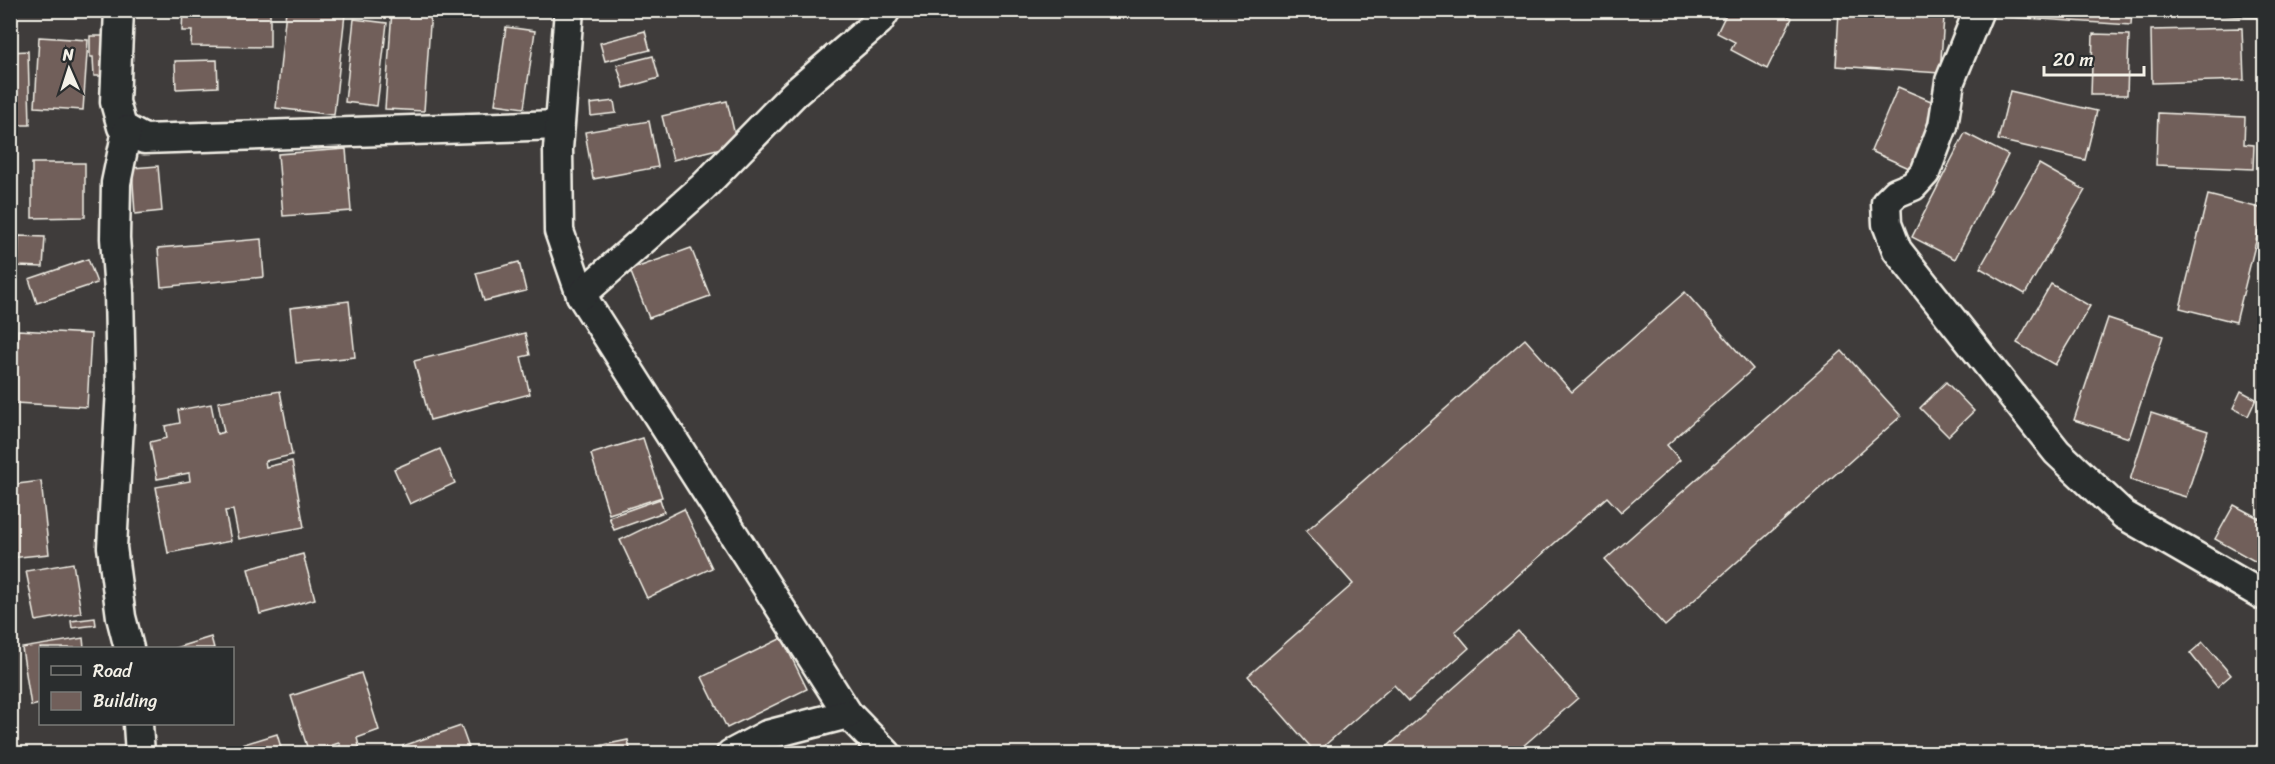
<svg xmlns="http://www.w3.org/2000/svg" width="2275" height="764" font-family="Sriracha,sans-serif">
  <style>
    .building { fill: #715f5a; stroke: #f4f1e8; stroke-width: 1.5 }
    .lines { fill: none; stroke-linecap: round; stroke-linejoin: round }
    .street-casing { stroke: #f4f1e8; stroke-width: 33 }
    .street { stroke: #2a2d2e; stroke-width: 28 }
  </style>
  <rect width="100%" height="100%" fill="#3f3c3b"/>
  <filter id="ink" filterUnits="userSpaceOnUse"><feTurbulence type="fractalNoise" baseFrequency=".0167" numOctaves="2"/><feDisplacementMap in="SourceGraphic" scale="12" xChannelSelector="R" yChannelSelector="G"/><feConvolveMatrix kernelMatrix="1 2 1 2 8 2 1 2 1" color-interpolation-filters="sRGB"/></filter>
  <g filter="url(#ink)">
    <g class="building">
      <polygon points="183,10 270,10 270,47 191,46 192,31 182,31"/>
      <polygon points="286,10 345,14 334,115 276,108"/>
      <polygon points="392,10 431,10 424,111 385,109"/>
      <polygon points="1728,10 1777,10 1792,18 1767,69 1731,50 1735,42 1717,33"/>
      <polygon points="2010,10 2132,10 2131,25 2010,17"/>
      <polygon points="2209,10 2264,10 2264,18 2208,14"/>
      <polygon points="1839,11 1944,17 1940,73 1836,66"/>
      <polygon points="354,19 387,23 377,106 345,102"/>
      <polygon points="506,27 535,31 524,108 495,104"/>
      <polygon points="2242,28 2244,80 2152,83 2151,30"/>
      <polygon points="645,31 650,50 605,61 600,43"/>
      <polygon points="2093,34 2129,35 2127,95 2091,95"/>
      <polygon points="90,36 111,36 112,76 94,76 93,57 90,57"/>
      <polygon points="39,37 88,40 83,110 35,107"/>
      <polygon points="28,51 30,125 10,125 10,52"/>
      <polygon points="653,56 659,78 624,88 617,65"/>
      <polygon points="217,60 218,87 176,89 175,61"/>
      <polygon points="1898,87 1945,107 1918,172 1871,151"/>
      <polygon points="2010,91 2097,111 2085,160 1998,140"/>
      <polygon points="614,101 616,113 591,116 590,104"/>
      <polygon points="727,101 737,144 673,160 662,116"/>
      <polygon points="2158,113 2245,117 2244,144 2254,145 2253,169 2156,165"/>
      <polygon points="649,121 658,167 593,179 585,132"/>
      <polygon points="1965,133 2008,155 1955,259 1912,237"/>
      <polygon points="346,149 351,211 283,216 278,154"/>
      <polygon points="32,163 85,163 85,217 32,218"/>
      <polygon points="2039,164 2085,190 2025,294 1980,268"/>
      <polygon points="158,166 162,211 135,214 132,168"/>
      <polygon points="2208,195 2264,209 2236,322 2180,308"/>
      <polygon points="19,236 45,237 43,267 18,266"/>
      <polygon points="261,239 264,277 161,287 158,248"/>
      <polygon points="691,248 710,296 649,318 630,270"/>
      <polygon points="88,259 97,283 37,303 29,279"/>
      <polygon points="519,262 526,291 484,301 476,273"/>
      <polygon points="2051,284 2090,306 2055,365 2017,343"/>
      <polygon points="1685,292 1753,369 1667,445 1680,460 1621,512 1607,497 1455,631 1469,648 1409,701 1394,685 1316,753 1248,676 1353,584 1306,531 1525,339 1572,392"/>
      <polygon points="349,301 355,357 296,363 290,308"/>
      <polygon points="2108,318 2163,336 2129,438 2074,420"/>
      <polygon points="18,330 91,334 87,407 15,403"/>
      <polygon points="525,333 530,355 521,357 530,394 430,420 414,361"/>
      <polygon points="1842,351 1901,416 1665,626 1605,560"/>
      <polygon points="1946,382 1974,411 1948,436 1920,408"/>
      <polygon points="280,391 292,455 265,461 266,467 292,461 304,527 239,539 233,510 225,511 231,541 168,553 156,487 190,481 189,473 157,479 150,442 167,438 165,426 180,423 178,410 211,404 217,434 224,432 218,402"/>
      <polygon points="2241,391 2256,399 2248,416 2233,408"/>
      <polygon points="2151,413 2208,431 2186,497 2130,480"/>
      <polygon points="643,438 662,497 609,514 591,454"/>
      <polygon points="440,449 455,483 410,504 394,469"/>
      <polygon points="41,481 49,554 10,558 10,485"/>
      <polygon points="660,499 664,512 614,530 609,517"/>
      <polygon points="2234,505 2264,521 2264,552 2258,563 2215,539"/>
      <polygon points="684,509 712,568 647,598 620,540"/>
      <polygon points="303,554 315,599 260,614 248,569"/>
      <polygon points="73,563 81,613 36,621 26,571"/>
      <polygon points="95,618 96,625 72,628 71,621"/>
      <polygon points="1518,631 1578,698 1514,754 1379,754"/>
      <polygon points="211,637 214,648 175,648"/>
      <polygon points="83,638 84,648 40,648 40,704 31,706 22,648"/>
      <polygon points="782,638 807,689 727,728 702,677"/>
      <polygon points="2203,642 2231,675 2217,687 2190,653"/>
      <polygon points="361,673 379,730 357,738 361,754 343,754 339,743 309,753 291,696"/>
      <polygon points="461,726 471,754 406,754 403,746"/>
      <polygon points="277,734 283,754 215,753"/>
      <polygon points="2264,734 2264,752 2256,746"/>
      <polygon points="628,740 631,754 580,754 579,750"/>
    </g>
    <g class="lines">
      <defs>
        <g id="street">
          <polyline points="119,10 115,102 122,127 144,139 559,125"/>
          <polyline points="569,10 558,149 559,231 581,295 848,714 887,754"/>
          <polyline points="1979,10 1950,81 1943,126 1925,173 1913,186 1896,193 1886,203 1887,224 1897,250 2057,452 2124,515 2264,596"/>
          <polyline points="127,130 116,183 115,238 119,291 121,389 112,547 121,617 129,648"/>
          <polyline points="581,295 703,187 794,94 879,21 886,10"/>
          <polyline points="138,724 140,754"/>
          <polyline points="731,754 767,735 848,714"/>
        </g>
      </defs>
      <use href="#street" class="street-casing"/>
      <use href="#street" class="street"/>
    </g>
  </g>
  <rect width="2275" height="764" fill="none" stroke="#2a2d2e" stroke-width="36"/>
  <rect x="18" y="18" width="2239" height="728" fill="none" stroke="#f4f1e8" stroke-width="2" filter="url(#ink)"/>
  <rect x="39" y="647" width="195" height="78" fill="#2a2d2e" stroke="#7b7b78" stroke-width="1.5"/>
  <rect x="51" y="666" width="30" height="9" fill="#2a2d2e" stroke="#7b7b78" stroke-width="1.5"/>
  <text x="93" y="677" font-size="18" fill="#f4f1e8">Road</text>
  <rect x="51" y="692" width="30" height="18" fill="#715f5a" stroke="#7b7b78" stroke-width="1.5"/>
  <text x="93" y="707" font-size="18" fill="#f4f1e8">Building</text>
  <g transform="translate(69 69) rotate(357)" stroke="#2a2d2e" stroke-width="4.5" paint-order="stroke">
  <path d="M0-4.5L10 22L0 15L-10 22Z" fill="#f4f1e8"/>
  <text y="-9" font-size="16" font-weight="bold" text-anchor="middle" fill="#f4f1e8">N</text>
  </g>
  <path d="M2044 66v9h100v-9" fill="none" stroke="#f4f1e8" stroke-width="3"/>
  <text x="2053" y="66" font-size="18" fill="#f4f1e8" stroke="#2a2d2e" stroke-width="4.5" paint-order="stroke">20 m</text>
</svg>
